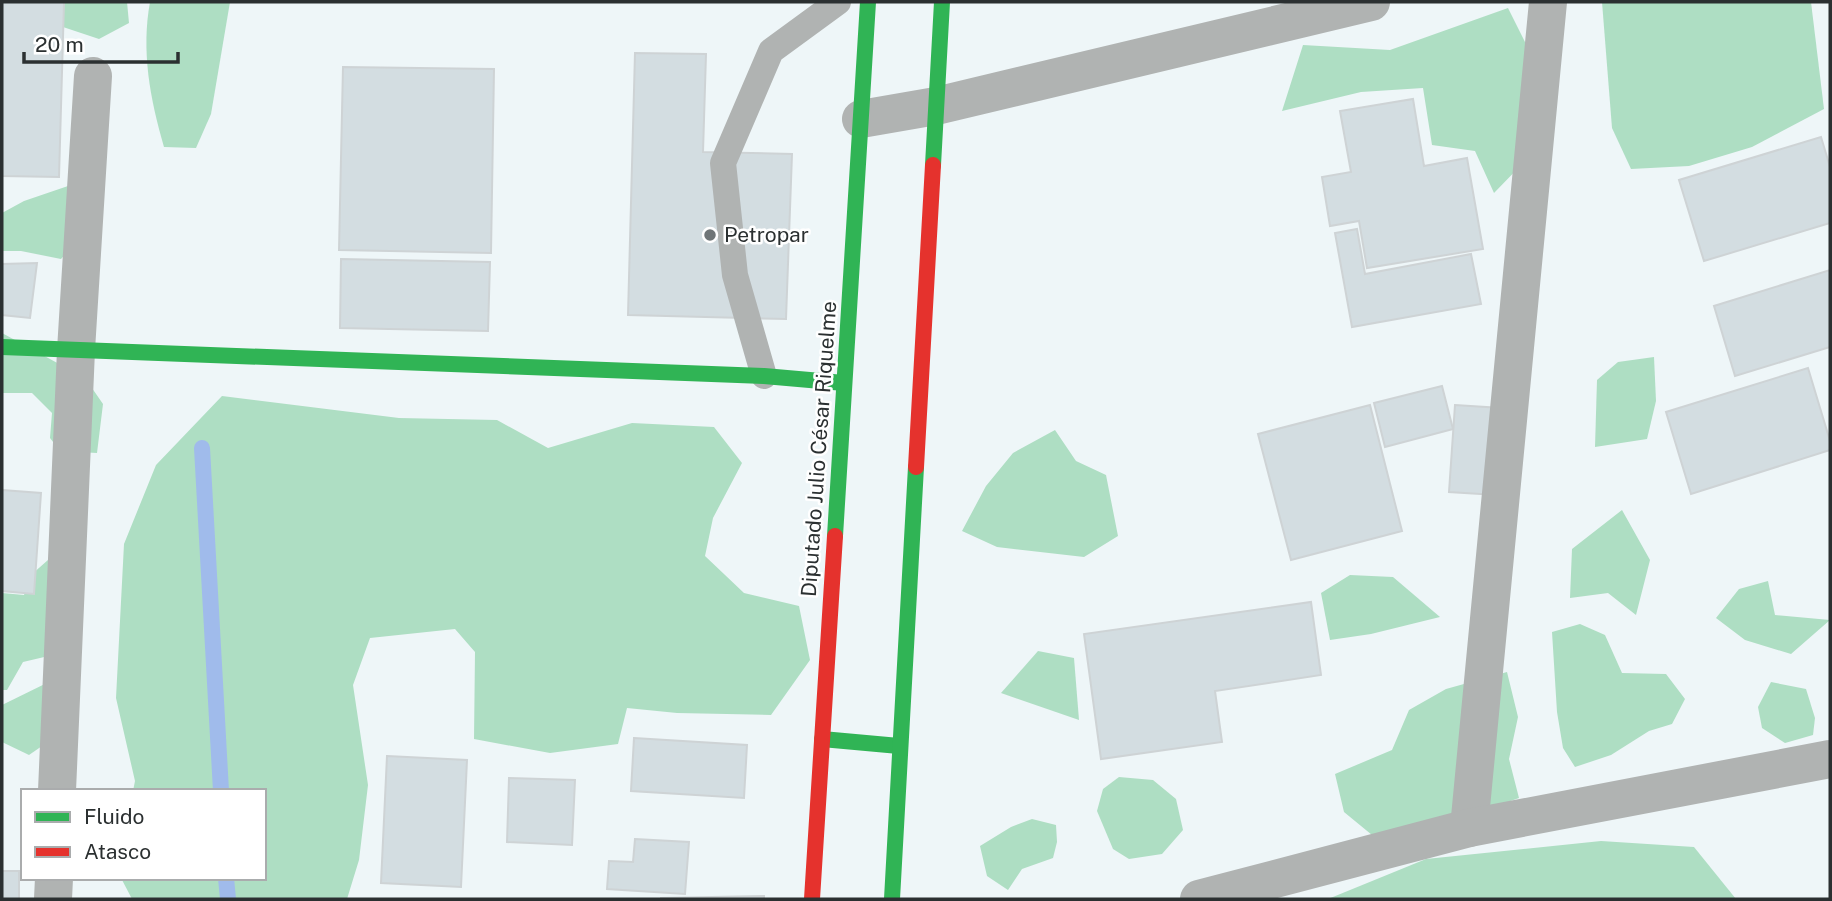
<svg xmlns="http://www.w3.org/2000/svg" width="1832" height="901" font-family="'Public Sans',sans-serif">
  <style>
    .forest { fill: #aedec3 }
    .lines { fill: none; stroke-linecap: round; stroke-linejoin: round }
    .stream { stroke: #a0bbeb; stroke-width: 16 }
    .building { fill: #d3dde1; stroke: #ced3d5; stroke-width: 2 }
    .lane { stroke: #b0b3b2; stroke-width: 26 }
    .street { stroke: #b0b3b2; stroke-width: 38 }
    .fast { stroke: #30b455; stroke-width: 16 }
    .jam { stroke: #e5322d; stroke-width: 16 }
    .poi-dot { fill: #6f7577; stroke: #fff; stroke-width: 2.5 }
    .labels { text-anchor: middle; stroke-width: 5; stroke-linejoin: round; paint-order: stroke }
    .poi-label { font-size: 21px; fill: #2b3031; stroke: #fff; text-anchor: start }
    .street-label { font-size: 21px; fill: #2b3031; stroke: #fff }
  </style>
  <rect width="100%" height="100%" fill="#eef6f8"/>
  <g class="forest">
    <polygon points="57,2 127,2 129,23 99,39 60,26"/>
    <path d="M150,2H230L211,114L196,148L164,147C150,99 141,51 150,2Z"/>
    <polygon points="1602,2 1811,2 1824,109 1752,147 1689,166 1631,169 1612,128"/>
    <polygon points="1508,8 1542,76 1529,157 1494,193 1475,151 1432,145 1423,88 1361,92 1282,111 1303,45 1390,50"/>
    <polygon points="68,186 94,223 61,259 21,251 2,251 2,213 24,201"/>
    <polygon points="2,333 85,378 103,404 97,453 60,451 50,438 52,413 32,393 2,393"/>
    <polygon points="1654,357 1656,401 1647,439 1595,447 1597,380 1618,362"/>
    <polygon points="222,396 399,418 497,420 548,448 632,423 714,427 742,463 713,518 705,556 744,593 799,606 810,660 771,715 677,713 627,708 618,744 550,753 474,739 475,652 455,629 370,638 353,685 368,785 359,860 347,899 132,899 121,878 264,878 264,791 133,791 135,781 116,698 124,544 156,465"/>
    <polygon points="1055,430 1076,461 1106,475 1118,536 1084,557 997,547 962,531 986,486 1013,453"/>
    <polygon points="1622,510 1650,560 1636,615 1608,593 1570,598 1572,549"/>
    <polygon points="48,560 57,654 23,662 7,690 2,690 2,593 24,595 31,575"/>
    <polygon points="1350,575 1393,577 1440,617 1371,634 1330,640 1321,593"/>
    <polygon points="1768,581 1775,615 1830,620 1791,654 1745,640 1716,618 1739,589"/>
    <polygon points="1580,624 1605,635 1622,673 1666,674 1685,699 1672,724 1649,731 1611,755 1575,767 1563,748 1557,712 1552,632"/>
    <polygon points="1038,651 1074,658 1079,720 1001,693"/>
    <polygon points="1507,672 1518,717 1509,759 1519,798 1485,810 1372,835 1344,812 1335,774 1392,750 1409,710 1446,689"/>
    <polygon points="57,678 71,726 29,755 2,742 2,705"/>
    <polygon points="1771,682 1806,689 1815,718 1813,735 1785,743 1762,728 1758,707"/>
    <polygon points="1119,777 1153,780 1176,799 1183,830 1162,854 1129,859 1113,849 1097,811 1103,789"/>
    <polygon points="1032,819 1056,825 1057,842 1053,858 1022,869 1008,890 987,876 980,846 1011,827"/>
    <polygon points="1601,841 1694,847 1736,899 1328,899 1426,859"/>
  </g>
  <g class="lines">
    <g class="stream">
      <polyline points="202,448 221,791"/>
      <polyline points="226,878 228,899"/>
    </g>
  </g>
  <g class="building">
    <polygon points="2,2 64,2 59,177 2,176"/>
    <polygon points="635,53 706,54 703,152 792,154 786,319 628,315"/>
    <polygon points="343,67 494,69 491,253 339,250"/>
    <polygon points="1413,99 1424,166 1467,158 1483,249 1367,268 1359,221 1330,226 1322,177 1351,172 1340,111"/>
    <polygon points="1821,137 1830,167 1830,223 1704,261 1679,180"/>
    <polygon points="1357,229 1365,274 1471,254 1481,304 1352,327 1335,233"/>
    <polygon points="341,259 490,262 488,331 340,328"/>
    <polygon points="37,263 30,318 2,315 2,264"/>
    <polygon points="1830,270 1830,347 1735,376 1714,306"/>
    <polygon points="1808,368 1830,441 1830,450 1691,494 1666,412"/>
    <polygon points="1442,386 1453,429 1385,447 1374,403"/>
    <polygon points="1370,405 1402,531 1291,560 1258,434"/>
    <polygon points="1455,405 1501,408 1496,495 1449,492"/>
    <polygon points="2,490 41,493 34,594 2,591"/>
    <polygon points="1311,602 1321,675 1215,691 1222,742 1101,759 1084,634"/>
    <polygon points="634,738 747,745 744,798 631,791"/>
    <polygon points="387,756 467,760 461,887 381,883"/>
    <polygon points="509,778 575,780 572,845 507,842"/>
    <polygon points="635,839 689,842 685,894 607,889 609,861 633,862"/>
    <rect x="2" y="871" width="17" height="28"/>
    <polygon points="764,896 764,899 661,899 661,898"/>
  </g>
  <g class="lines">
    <polyline class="lane" points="764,376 735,275 723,163 771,51 838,2"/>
    <g class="street">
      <polyline points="861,119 936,106 1371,2"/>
      <polyline points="57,791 76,350 93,76"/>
      <polyline points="1469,828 1548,2"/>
      <polyline points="53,899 54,878"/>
      <polyline points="1199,899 1469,828 1830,759"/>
    </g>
    <g class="fast">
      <polyline points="933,165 942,2"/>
      <polyline points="2,347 764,376 844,383"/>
      <polyline points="835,536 868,2"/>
      <polyline points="822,739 899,746"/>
      <polyline points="892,899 916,467"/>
    </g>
    <g class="jam">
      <polyline points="916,467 933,165"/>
      <polyline points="812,899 835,536"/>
    </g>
  </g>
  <circle class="poi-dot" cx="710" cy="235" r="7"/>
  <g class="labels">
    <g class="poi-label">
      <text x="724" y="242">Petropar</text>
    </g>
    <g class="street-label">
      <text transform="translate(819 449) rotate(-86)" y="7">Diputado Julio César Riquelme</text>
    </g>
  </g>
  <rect width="1832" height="901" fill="none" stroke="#2b3031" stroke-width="7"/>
  <rect x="21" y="789" width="245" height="91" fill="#ffffff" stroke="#aaacad" stroke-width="2"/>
  <rect x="35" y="812" width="35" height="10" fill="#30b455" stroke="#aaacad" stroke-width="2"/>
  <text x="84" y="824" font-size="21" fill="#2b3031">Fluido</text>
  <rect x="35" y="847" width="35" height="10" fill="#e5322d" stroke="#aaacad" stroke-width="2"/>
  <text x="84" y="859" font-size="21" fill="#2b3031">Atasco</text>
  <path d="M24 52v10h154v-10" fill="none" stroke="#2b3031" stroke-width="3.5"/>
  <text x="35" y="52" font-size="21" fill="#2b3031" stroke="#ffffff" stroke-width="5" paint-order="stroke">20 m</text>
</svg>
